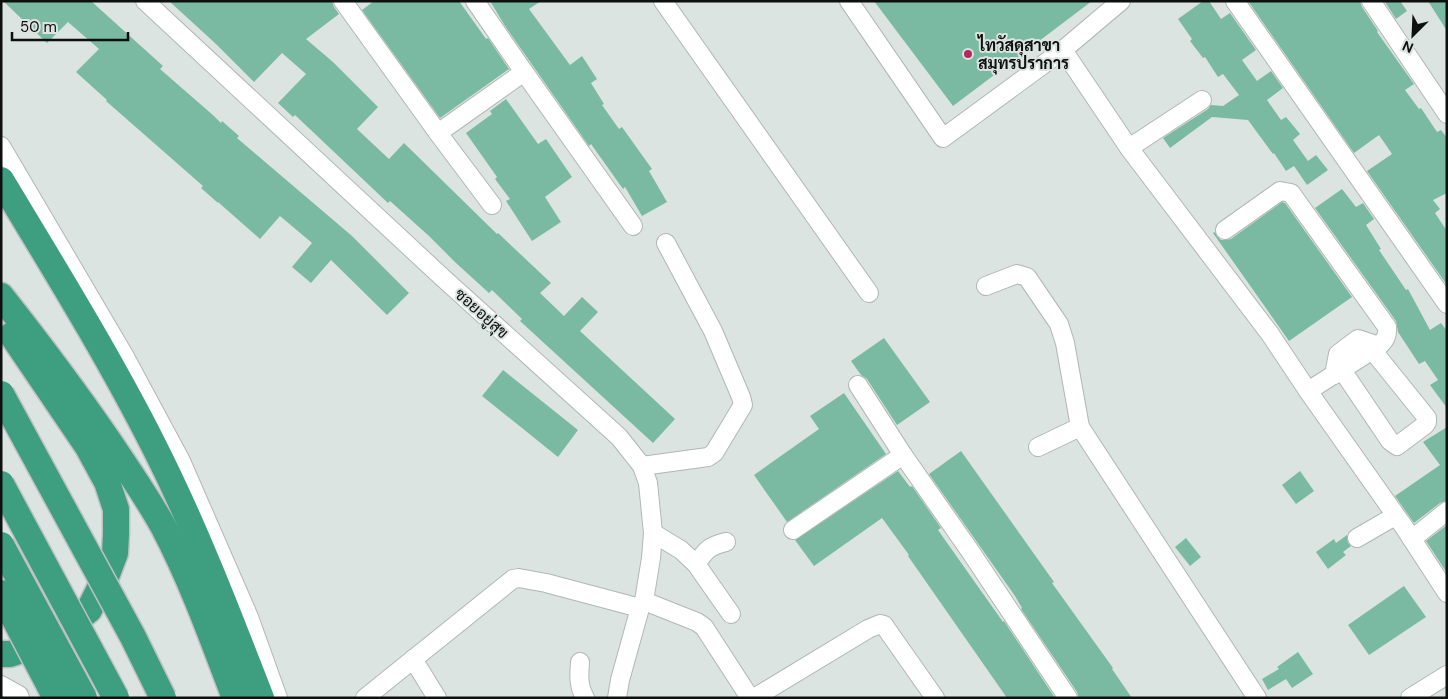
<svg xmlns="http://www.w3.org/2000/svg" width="1448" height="699" font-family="'DM Sans',Sarabun,sans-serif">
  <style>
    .building { fill: #7bbaa2 }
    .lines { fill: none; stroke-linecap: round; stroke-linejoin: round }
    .minor-casing { stroke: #b0b7b4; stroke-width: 20 }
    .highway-casing { stroke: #c0c1c1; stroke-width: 29 }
    .minor { stroke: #fff; stroke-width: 18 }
    .highway { stroke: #3e9f80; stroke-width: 26 }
    .highway-bridge-casing { stroke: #c0c1c1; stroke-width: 29; stroke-linecap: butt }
    .highway-bridge { stroke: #3e9f80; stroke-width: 26 }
    .poi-dot { fill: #b6285d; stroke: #dce4e1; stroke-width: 2 }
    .labels { text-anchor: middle; stroke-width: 4; stroke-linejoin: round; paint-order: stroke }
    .poi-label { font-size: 16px; font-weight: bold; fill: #0d100f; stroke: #dce4e1; text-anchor: start }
    .street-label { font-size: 16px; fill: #0d100f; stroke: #dce4e1 }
  </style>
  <rect width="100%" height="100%" fill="#dce4e1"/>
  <g class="building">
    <polygon points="3,1 91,1 163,66 160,69 214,116 221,123 222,121 239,136 237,138 352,236 409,293 387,315 331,260 311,283 292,267 312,243 280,216 260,239 218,202 218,203 201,188 203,186 106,101 107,100 76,72 99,49 68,22 47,43"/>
    <polygon points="169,1 332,1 334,7 339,14 306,39 333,62 378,107 357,129 389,159 404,143 497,234 498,233 551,283 540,293 564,316 582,297 598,312 580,331 675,419 653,443 520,321 522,319 492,290 489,293 456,263 429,236 390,201 388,203 295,115 293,117 278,103 306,74 282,53 254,82 216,44"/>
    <polygon points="374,1 459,1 486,39 488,38 509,69 440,118 362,10"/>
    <polygon points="490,1 541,1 529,9 570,65 582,56 597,79 591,83 604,104 602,105 619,129 622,127 652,169 649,171 667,202 642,216 625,187 623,189 591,144 589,146 505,26"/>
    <polygon points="874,1 1092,1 953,106"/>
    <polygon points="1203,1 1209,1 1221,19 1230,13 1256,50 1242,60 1257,81 1271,71 1283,88 1267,100 1281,120 1286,117 1300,134 1293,140 1308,161 1316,155 1328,170 1307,185 1294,166 1286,171 1274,153 1273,154 1248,120 1212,117 1170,148 1163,138 1208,109 1211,105 1223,106 1239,95 1223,74 1218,77 1205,57 1203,58 1190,41 1192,39 1178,19"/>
    <polygon points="1248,1 1360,1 1362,7 1378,31 1377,32 1414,84 1405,90 1419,109 1421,108 1437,132 1441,130 1447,138 1447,193 1433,200 1440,209 1435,213 1447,231 1447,285 1367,171 1392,154 1379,135 1354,153"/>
    <polygon points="1387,1 1400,1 1407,11 1396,19 1385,2"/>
    <polygon points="1428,1 1447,1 1447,31"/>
    <polygon points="506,99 538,144 546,139 572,177 545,197 561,222 532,241 506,201 510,199 495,179 497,177 466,133 492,114 490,111"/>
    <polygon points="1342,189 1356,207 1363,203 1374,219 1366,225 1381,249 1379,250 1406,290 1408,289 1430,330 1441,323 1447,331 1447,408 1430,385 1438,380 1425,361 1419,364 1398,332 1396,321 1315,208"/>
    <polygon points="1282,202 1285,203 1352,297 1289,341 1213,233 1215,232 1217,236 1221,240 1226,240 1231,239"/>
    <polygon points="884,338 930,402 897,425 867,379 861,375 851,361"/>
    <polygon points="503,370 578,430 558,457 482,396"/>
    <polygon points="844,393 886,454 787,522 754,475 819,429 810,416"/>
    <polygon points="1447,427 1447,501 1440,503 1414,523 1395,496 1440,465 1423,442"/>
    <polygon points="961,451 1054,582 1052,583 1113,668 1112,669 1132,698 1079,698 1077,692 1021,609 1022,608 1015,596 929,474"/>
    <polygon points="898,471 910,487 912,486 941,528 938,530 1003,622 1004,621 1055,698 1007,698 908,556 909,555 882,518 814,566 795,540"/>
    <polygon points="1300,471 1314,491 1296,504 1282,485"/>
    <polygon points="1447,525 1447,573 1426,541"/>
    <polygon points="1347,535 1348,543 1351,546 1343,552 1346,555 1328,569 1316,552 1334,539 1336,543"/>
    <polygon points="1186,538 1201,557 1190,566 1175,547"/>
    <polygon points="1404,586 1426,617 1369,655 1348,625"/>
    <polygon points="1298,652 1313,674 1292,688 1286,679 1268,690 1262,679 1279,669 1277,667"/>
  </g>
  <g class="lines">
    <defs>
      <g id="minor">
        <polyline points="145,1 443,278 619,437 642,466 648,483 653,533 651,558 644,601 640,608 620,680 617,698"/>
        <polyline points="343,1 438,133 492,205"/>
        <polyline points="663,1 869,293"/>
        <polyline points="849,1 943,138 1063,50 1121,1"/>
        <polyline points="1235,1 1447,304"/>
        <polyline points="1371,1 1447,114"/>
        <polyline points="1063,50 1129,148 1270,334 1308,391 1404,527 1447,593"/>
        <polyline points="524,72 633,226"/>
        <polyline points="438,133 524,72 475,1"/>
        <polyline points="1,146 124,355 181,461 249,617 278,698"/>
        <polyline points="1129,148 1202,100"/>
        <path d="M1225,230L1280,191L1291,193L1387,327C1388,336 1385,340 1379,346L1308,391"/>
        <polyline points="986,286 1017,274 1027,277 1059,324 1065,343 1080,427 1038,447"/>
        <polyline points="1342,370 1390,441 1397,446 1425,425 1427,422 1427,418 1373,351"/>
        <polyline points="1334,375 1338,354 1358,339 1379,346"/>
        <polyline points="858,385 903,455 970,551 1068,698"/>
        <polyline points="1080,427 1257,698"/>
        <polyline points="642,466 708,457 714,453 743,405 741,397 713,331 666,243"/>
        <polyline points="793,530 903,455"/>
        <polyline points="653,533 681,550 696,564 731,614"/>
        <polyline points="1357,538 1395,516"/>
        <polyline points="1412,539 1447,511"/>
        <path d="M696,564C706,550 709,546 726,542"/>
        <polyline points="644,601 697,622 704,627 750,698"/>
        <polyline points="413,659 437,698"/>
        <path d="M580,662C579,675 578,686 585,698"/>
        <polyline points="1,685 19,695 20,698"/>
        <polyline points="365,698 513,579 519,578 546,583 640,608"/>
        <polyline points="754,698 868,629 880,624 884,625 888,631 935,698"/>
        <polyline points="1410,698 1447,675"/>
      </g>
      <g id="highway">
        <path d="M1,180C54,268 108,355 154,446C195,527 228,613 261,698"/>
        <path d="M1,296C39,344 75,392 110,443C128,470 147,497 163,526C192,581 213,640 235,698"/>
        <polyline points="1,654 10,654 47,642 89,610 107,574 115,553 116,534 116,509 107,482 88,447 12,335"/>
      </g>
    </defs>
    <use href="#minor" class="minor-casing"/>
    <use href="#highway" class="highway-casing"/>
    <use href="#minor" class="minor"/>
    <use href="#highway" class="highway"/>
    <defs>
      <g id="highway-bridge">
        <polyline points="1,394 133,637 163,698"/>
        <polyline points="1,484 116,698"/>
        <polyline points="1,545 84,698"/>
        <polyline points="1,593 56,698"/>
      </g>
    </defs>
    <use href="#highway-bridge" class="highway-bridge-casing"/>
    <use href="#highway-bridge" class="highway-bridge"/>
  </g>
  <circle class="poi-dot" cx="968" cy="54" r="5"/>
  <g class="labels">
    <g class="poi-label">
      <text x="978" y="51">ไทวัสดุสาขา<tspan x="978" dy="18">สมุทรปราการ</tspan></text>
    </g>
    <g class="street-label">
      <text transform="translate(482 313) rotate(42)" y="6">ซอยอยู่สุข</text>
    </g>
  </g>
  <rect width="1448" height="699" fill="none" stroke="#0d100f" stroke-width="5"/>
  <g transform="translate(1413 35) rotate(204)" stroke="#dce4e1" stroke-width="4" paint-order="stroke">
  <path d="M0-4L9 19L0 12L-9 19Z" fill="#0d100f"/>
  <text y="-8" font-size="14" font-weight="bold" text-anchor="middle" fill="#0d100f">N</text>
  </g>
  <path d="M12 32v8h116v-8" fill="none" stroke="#0d100f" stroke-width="2.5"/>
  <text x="20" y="32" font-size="15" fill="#0d100f" stroke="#dce4e1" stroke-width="4" paint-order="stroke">50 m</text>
</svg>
